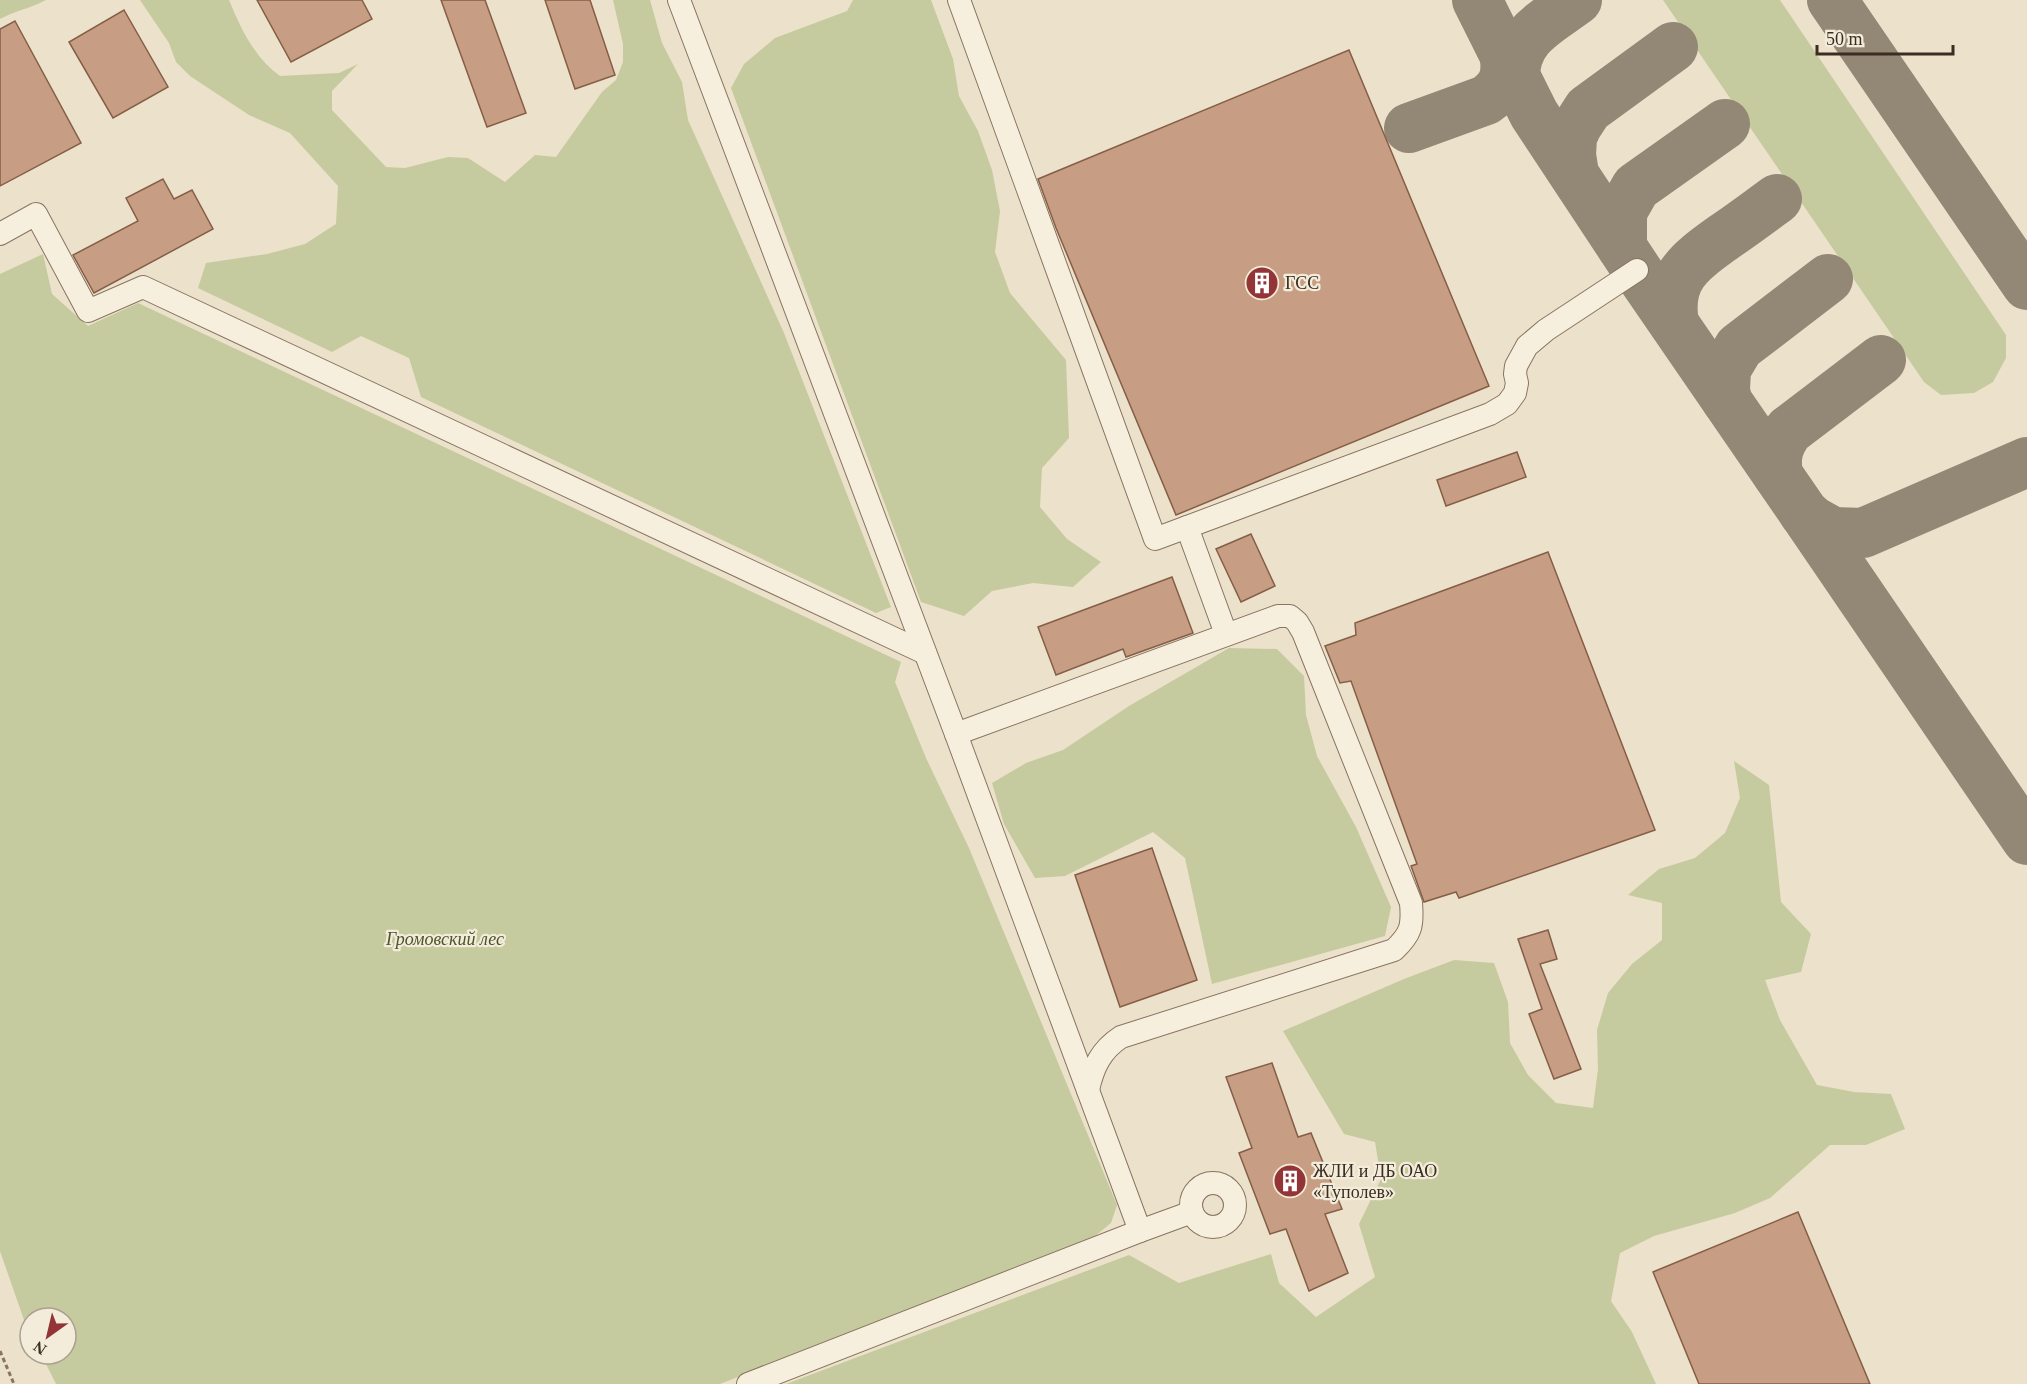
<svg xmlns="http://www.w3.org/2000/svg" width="2027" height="1384" font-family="Georgia,serif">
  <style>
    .green { fill: #c6ca9f }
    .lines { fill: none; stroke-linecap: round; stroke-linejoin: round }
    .taxiway { stroke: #938776; stroke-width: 50 }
    .building { fill: #c79e83; stroke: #855e47; stroke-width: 1.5 }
    .minor-casing { stroke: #887460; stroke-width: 24 }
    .path { stroke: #887460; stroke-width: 3; stroke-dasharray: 4.5 3; stroke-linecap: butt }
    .minor { stroke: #f7efdd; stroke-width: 22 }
    .labels { text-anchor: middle; stroke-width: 4.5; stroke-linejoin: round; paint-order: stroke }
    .poi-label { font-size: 18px; fill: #3a2d22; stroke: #f4ecda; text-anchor: start }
    .park-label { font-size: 18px; font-style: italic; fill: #4b552a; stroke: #f4ecda }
  </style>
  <rect width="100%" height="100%" fill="#ece1ca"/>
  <g class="green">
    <path d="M0,0H46C31,8 15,11 0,19Z"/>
    <path d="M140,0H229C241,29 254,57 280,76L339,73L358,64L332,91V110L386,167L405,168L448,157L468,158L505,182L535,155L556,157L602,92L616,80L623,62V44L613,0H650L662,43L682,82L688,120L784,333L891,607L876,613L421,397L409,358L361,336L332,352L198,288L206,263L267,254L305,244L336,224L338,186L290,133L249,115L190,76L176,62L169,43Z"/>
    <polygon points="853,0 931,0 953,59 959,96 978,131 992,170 1000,211 995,252 1010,293 1066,360 1069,438 1042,468 1040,507 1067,539 1101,562 1073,587 1033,583 992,591 964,616 921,602 731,88 744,64 775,38 847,11"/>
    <polygon points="1663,0 1780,0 2006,335 2006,358 1993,382 1974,393 1941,395 1924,382"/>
    <polygon points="43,254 52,294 88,326 138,303 901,662 895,682 926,758 969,848 1117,1205 1111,1223 1095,1236 720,1384 56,1384 41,1354 66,1354 66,1318 30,1318 30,1333 24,1320 0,1251 0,274"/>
    <polygon points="1229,648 1277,649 1304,676 1306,715 1317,756 1356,827 1391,907 1385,936 1212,984 1185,858 1153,832 1065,876 1035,878 1004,824 992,783 1026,763 1063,750 1129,706"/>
    <polygon points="1734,761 1769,785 1781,902 1811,934 1801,972 1765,980 1780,1020 1817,1085 1854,1092 1891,1094 1905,1129 1866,1145 1830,1145 1770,1198 1735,1213 1654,1236 1620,1253 1611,1301 1632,1332 1656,1384 786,1384 1129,1255 1179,1283 1271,1254 1279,1283 1316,1317 1375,1277 1359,1224 1381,1179 1375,1142 1344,1134 1283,1031 1404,979 1454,960 1494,963 1508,1002 1510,1043 1528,1075 1556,1103 1593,1108 1598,1069 1597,1030 1608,993 1632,964 1662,940 1662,903 1628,895 1659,869 1695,858 1725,833 1740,798"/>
  </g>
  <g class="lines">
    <g class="taxiway">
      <polyline points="1477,0 1534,114 1637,270 1804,513 1813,521 1833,532 1863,533 2027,462"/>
      <polyline points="1832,0 2027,285"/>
      <path d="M1515,79C1514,36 1546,23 1577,0"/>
      <path d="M1409,128L1486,100C1502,89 1507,78 1505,59"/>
      <polyline points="1574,174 1571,155 1572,137 1577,126 1588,109 1673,47"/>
      <polyline points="1622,247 1622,216 1624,208 1636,187 1725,124"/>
      <path d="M1674,323C1666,277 1691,261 1724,237C1742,225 1759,212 1777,199"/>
      <polyline points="1727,401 1725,390 1726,369 1739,347 1828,279"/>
      <path d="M1778,475C1775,456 1778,445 1789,430L1881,360"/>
      <polyline points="1804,513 2027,840"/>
    </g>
  </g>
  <g class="building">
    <polygon points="257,0 362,0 372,19 291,62"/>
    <polygon points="441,0 485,0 526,113 487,127"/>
    <polygon points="545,0 590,0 615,75 575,89"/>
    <polygon points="124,10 168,87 113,118 69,42"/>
    <polygon points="15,21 81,143 0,186 0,29"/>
    <polygon points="1349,50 1489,386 1176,515 1056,228 1038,179"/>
    <polygon points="163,179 174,199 192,190 213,229 94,293 73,255 138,221 126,198"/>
    <polygon points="1517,452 1526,477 1446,506 1437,480"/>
    <polygon points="1251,534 1275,586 1241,602 1216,549"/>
    <polygon points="1548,552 1655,830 1459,898 1456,892 1424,902 1411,866 1417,864 1351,681 1340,683 1325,646 1356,635 1355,623"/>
    <polygon points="1172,577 1193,633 1126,657 1123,649 1056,675 1038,627"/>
    <polygon points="1152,848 1197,980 1120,1007 1075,875"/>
    <polygon points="1548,930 1557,959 1540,964 1581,1069 1554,1079 1529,1014 1542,1009 1518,939"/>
    <polygon points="1272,1063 1298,1137 1311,1133 1342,1209 1325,1214 1348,1273 1309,1291 1286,1229 1270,1234 1239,1153 1252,1148 1226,1077"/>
    <polygon points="1798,1212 1870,1384 1699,1384 1653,1272"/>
  </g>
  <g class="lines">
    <defs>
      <g id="minor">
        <polyline points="679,0 956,734 1140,1231"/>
        <polyline points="959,0 1155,539 1490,414 1507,404 1515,393 1517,383 1515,374 1516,366 1527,346 1546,330 1637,270"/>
        <polyline points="0,234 36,214 88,311 143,287 925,653"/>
        <polyline points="1187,527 1226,634"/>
        <path d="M956,734L1278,616H1290L1297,622L1303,632L1411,903C1413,926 1411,934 1394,950L1121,1037C1101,1050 1093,1067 1088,1090"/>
        <circle cx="1213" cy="1205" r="22"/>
        <polyline points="748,1384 1140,1231 1192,1212"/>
      </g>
    </defs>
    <use href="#minor" class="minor-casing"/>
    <polyline class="path" points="0,1351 14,1384"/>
    <use href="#minor" class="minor"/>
  </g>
  <defs>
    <symbol id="building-disc" viewBox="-11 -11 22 22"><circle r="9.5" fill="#933437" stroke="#f4ecda"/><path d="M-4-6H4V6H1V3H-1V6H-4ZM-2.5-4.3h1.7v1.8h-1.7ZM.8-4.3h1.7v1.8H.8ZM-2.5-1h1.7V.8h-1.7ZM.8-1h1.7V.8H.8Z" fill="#fff"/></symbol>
  </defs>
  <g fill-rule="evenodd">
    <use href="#building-disc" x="1243" y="264" width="38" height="38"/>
    <use href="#building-disc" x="1271" y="1162" width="38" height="38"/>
  </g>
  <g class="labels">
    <g class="poi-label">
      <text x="1285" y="289">ГСС</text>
      <text x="1313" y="1177">ЖЛИ и ДБ ОАО<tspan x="1313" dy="21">«Туполев»</tspan></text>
    </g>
    <g class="park-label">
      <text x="445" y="945">Громовский лес</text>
    </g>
  </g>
  <g transform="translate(48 1336) rotate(214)"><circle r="28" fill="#f4ecda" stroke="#aaa090" stroke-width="1.5"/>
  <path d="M0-4.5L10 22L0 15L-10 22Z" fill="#933437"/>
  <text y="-9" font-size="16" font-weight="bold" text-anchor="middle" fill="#3a2d22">N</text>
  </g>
  <path d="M1817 45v9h136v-9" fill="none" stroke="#3a2d22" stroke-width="3"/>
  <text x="1826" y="45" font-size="18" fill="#3a2d22" stroke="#f4ecda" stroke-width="4.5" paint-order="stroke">50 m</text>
</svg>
